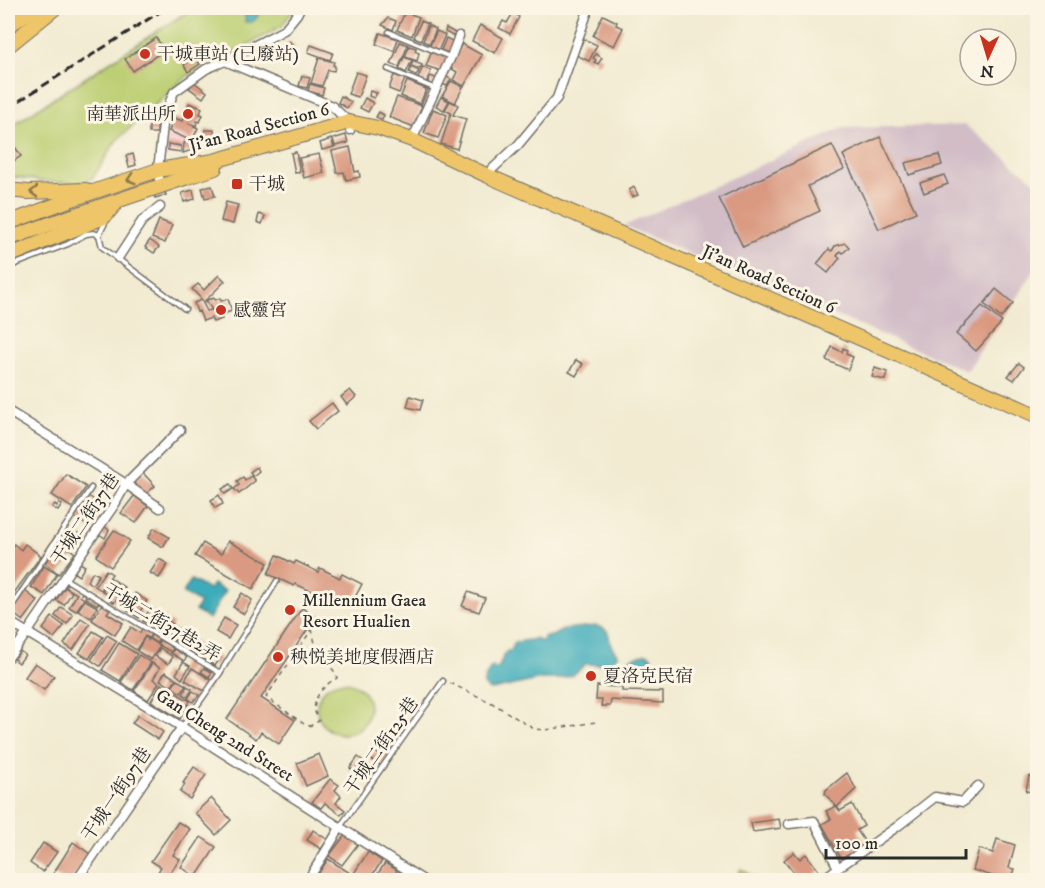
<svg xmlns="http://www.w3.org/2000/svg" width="1045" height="888" font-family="'IM FELL DW Pica','Noto Serif TC',serif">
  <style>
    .built { fill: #f7cfd3 }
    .industrial { fill: #d2bdc7 }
    .green { fill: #bccf73; stroke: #747d4f; stroke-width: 1.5 }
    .water { fill: #3dacba; stroke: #346c72; stroke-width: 1.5 }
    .building { fill: #da9a81 }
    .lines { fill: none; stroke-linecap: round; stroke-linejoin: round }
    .service-casing { stroke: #716e65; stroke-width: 7 }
    .minor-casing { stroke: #716e65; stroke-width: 11 }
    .primary-casing { stroke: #716e65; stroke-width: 16 }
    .path { stroke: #716e65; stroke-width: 1.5; stroke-dasharray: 4.5 4.5; stroke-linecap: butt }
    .service { stroke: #fff; stroke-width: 4 }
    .minor { stroke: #fff; stroke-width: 8 }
    .primary { stroke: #eec569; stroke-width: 14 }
    .rail { stroke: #2b2b2b; stroke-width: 3; stroke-dasharray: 9 4.5; stroke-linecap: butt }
    .oneway { stroke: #8c784a }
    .poi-dot { fill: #c8321e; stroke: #fcf5e5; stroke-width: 2 }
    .labels { text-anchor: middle; stroke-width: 6; stroke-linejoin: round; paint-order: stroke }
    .poi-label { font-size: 18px; fill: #2b2b2b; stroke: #fcf5e5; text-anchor: start }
    .street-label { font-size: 18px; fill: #2b2b2b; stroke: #fcf5e5 }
  </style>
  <rect width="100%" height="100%" fill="#fcf5e5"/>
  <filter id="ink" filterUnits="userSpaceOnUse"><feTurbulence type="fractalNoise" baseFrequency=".0167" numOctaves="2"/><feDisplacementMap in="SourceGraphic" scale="12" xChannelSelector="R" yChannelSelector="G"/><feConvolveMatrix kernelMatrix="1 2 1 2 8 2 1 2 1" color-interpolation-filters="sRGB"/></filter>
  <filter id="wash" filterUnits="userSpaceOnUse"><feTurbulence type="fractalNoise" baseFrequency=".008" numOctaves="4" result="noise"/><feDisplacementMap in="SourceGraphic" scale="24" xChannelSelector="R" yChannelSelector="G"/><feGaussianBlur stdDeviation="1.35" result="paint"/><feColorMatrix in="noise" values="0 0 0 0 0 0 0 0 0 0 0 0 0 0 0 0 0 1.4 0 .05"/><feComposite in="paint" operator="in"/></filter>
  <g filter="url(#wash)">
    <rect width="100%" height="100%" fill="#f2ebd2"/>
    <polygon class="built" points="167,131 193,143 193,148 163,157"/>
    <polygon class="industrial" points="965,125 1037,183 1037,267 1013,303 989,337 967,371 624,226 843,128"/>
    <g class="green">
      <polygon points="193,8 294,8 282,26 233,53 207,63 186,77 116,141 93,178 79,183 40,181 8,176 8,128"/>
      <circle cx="343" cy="708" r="26"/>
      <polygon points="741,869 759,880 734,880"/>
    </g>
    <g class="water">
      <path d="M246,8H261L262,9C257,17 255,24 245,22Z"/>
      <polygon points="191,580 209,590 213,584 225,591 209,619 195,611 200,603 183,593"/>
      <path d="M596,626C612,629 607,635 612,647C614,650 616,653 618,655C609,666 599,665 586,664L573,675L558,679H542L492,690L488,689L484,685V681L491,667L498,668C503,662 500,658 507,651H511L514,643C522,640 530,641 537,638L538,641H543L544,637L552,636L563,630L573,628Z"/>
      <path d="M646,654C651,655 652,657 653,662L651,665L628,668L627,665V661L632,658Z"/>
    </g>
    <g id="blocks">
      <g class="building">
        <polygon points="405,12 419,17 412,36 397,30"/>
        <polygon points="513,13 519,17 510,34 499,28 503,21 507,23"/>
        <polygon points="603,15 617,22 616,25 623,28 614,46 593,36"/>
        <polygon points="388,18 396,21 393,30 382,25"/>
        <polygon points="421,21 428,24 421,40 414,37"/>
        <polygon points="480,25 503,38 495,53 472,41"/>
        <polygon points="429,26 436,29 430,44 423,41"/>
        <polygon points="446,28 457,34 455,37 445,32"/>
        <polygon points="437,31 445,35 438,51 429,47"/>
        <polygon points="380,33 398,39 394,51 376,44"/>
        <polygon points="156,38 165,50 133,71 125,59"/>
        <polygon points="446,38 456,43 450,54 441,50"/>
        <polygon points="584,39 597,45 589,61 576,55"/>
        <polygon points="289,41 295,47 289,54 283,48"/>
        <polygon points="400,42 408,45 399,67 391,64"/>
        <polygon points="462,44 482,55 464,86 453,80 457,72 449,67"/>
        <polygon points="311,45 333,53 330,60 308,52"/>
        <polygon points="409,46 416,48 415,51 419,53 417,61 405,57"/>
        <polygon points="432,51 449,57 444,72 426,66"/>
        <polygon points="596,54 602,58 598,64 594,62 596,60 593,58"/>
        <polygon points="195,57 200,64 188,72 184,65"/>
        <polygon points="404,57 412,60 406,73 399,69"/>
        <polygon points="319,58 334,62 333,65 335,66 334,71 328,70 322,86 311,83"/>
        <polygon points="413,61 422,65 420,69 411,66"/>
        <polygon points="411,67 419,71 416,76 409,72"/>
        <polygon points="423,67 431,71 426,83 417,80"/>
        <polygon points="356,72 366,75 358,97 348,94"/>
        <polygon points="394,75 405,79 399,93 389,89"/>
        <polygon points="302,76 310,78 307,88 299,86"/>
        <polygon points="430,76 436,78 433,85 428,83"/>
        <polygon points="445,76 451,79 447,86 442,84"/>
        <polygon points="407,81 426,89 420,104 401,96"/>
        <polygon points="451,81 463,87 455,103 442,96"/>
        <polygon points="194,82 207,92 203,98 189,88"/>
        <polygon points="310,84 324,88 322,95 308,91"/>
        <polygon points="428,89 434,92 427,107 421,105"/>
        <polygon points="370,91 377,93 374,98 369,96"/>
        <polygon points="341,96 351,102 347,108 338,103"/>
        <polygon points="397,97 422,106 414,127 389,117"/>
        <polygon points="441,97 449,101 444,110 436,106"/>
        <polygon points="365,98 373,103 368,112 360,108"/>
        <polygon points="450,101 458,105 453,115 466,119 457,149 441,144 451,113 445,110"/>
        <polygon points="189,103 202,108 200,114 203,115 200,122 197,121 196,126 188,123 198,128 192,141 169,131 174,118 183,121"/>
        <polygon points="433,109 447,115 438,138 424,133"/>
        <polygon points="379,112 384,115 382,120 376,117"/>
        <rect x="149" y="124" width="8" height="9"/>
        <rect x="205" y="130" width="9" height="10"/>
        <polygon points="346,135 348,143 335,146 333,139"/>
        <polygon points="880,137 916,212 879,229 843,155"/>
        <polygon points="331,139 334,147 322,150 320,143"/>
        <polygon points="189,141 198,144 199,148 183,153 184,143"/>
        <polygon points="168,144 181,146 181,152 168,150"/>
        <polygon points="832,145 844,169 808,186 820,211 743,247 719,198"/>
        <polygon points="15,147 21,156 8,165 8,152"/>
        <polygon points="350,147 355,172 359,171 360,177 346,180 344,172 337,173 332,151"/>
        <polygon points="296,152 300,172 295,173 291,153"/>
        <polygon points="133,154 136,165 129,167 126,156"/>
        <polygon points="319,154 324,173 304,178 299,158"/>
        <polygon points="939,155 942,165 909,175 905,163"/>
        <polygon points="944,175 948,184 924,193 920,183"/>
        <polygon points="212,186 215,196 205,198 202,188"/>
        <polygon points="634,187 638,195 632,197 629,190"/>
        <polygon points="164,190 166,195 155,198 154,193"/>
        <polygon points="193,190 195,199 184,202 182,193"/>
        <polygon points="226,202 238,205 233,224 221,221"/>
        <polygon points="259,214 265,216 262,224 257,222"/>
        <polygon points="159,220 172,225 165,243 152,238"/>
        <polygon points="150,240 159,247 154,253 145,247"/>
        <polygon points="845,243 849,247 843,253 840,251 837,256 840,258 828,273 817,264 829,249 832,251 835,246"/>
        <polygon points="219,275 225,281 204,302 192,289 198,284 204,290"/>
        <polygon points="996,289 1013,303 1001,318 984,304"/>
        <polygon points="214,298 215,300 220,298 221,301 228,299 232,311 220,315 222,319 213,322 211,318 203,321 199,311 197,312 194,303 201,300 207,311 212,310 206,300"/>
        <polygon points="982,306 1002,322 976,351 956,334"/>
        <polygon points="832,347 842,352 843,348 847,350 846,354 853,357 848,370 826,360"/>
        <polygon points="576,360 583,364 576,376 569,372"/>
        <polygon points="1019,363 1024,367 1014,380 1008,376"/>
        <polygon points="875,368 887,372 885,380 872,377"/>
        <polygon points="350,390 356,397 347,405 341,397"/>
        <polygon points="410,396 423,400 420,410 407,407"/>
        <polygon points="332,403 338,411 316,429 309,421"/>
        <polygon points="257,467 259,471 253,476 250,472"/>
        <polygon points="143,473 155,486 145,495 133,482"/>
        <polygon points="66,474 86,487 72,508 52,495"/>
        <polygon points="251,476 255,481 239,494 234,489 239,485 237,481 243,477 245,480"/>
        <polygon points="230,484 233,489 225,494 222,489"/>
        <polygon points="87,495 103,506 89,527 73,516"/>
        <polygon points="219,495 223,504 215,508 211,500"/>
        <polygon points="134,496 148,506 136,523 121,513"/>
        <polygon points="59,503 62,505 58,511 52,507 55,504 57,506"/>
        <polygon points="104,526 109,530 105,538 99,534"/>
        <polygon points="154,528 169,537 163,547 148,538"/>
        <polygon points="114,530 130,541 111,567 96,556"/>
        <polygon points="78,533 82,536 78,542 74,539"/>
        <polygon points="228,541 268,563 253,589 195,556 203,543 221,554"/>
        <polygon points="60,542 75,553 59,574 45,563"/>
        <polygon points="14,544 21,550 25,544 41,556 11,597 8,595 8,552"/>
        <polygon points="277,555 294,564 296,561 318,572 320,568 340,578 342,574 362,584 352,603 338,596 333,605 310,594 311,591 295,584 294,586 268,574"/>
        <polygon points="159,559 168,564 159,578 150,573"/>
        <polygon points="80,563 85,566 79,576 74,573"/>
        <polygon points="44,566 57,574 44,595 31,587"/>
        <polygon points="106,570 112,574 101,590 95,586"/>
        <polygon points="93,572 99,575 92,585 87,581"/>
        <polygon points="111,578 117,582 108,595 102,591"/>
        <polygon points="68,583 83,592 80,596 84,599 76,611 69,607 77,594 65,587"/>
        <polygon points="118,583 125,588 114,603 110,600 112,597 109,595"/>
        <polygon points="65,587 72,592 64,605 56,600"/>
        <polygon points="25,591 38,601 23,621 10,611"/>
        <polygon points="468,592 485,598 479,612 462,606"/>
        <polygon points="135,593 147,601 140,611 143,613 139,618 125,609"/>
        <polygon points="242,593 252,600 244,614 233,607"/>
        <polygon points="87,594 99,602 97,605 85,598"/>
        <polygon points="85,600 97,607 91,618 78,610"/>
        <polygon points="102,604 110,609 107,613 123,623 115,635 92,620"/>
        <polygon points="61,607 73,615 67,624 55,616"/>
        <polygon points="302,608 316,617 261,698 295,720 279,744 261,732 256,739 227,719"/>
        <polygon points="149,610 173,624 166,634 143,621"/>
        <polygon points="52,617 64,626 54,638 43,629"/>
        <polygon points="81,618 90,624 73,650 64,644"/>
        <polygon points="224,618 236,625 228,639 216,632"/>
        <polygon points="8,625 16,631 8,643"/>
        <polygon points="131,627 140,633 142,628 151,634 149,638 145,636 136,650 122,641"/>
        <polygon points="173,629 200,646 195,653 168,636"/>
        <polygon points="93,631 103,637 89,659 79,653"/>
        <polygon points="107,635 117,641 100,666 91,660"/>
        <polygon points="152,635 159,640 156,643 149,638"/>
        <polygon points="145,637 148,639 148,640 149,639 160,646 151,660 137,651"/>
        <polygon points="160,640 173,648 171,652 157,644"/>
        <polygon points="119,643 137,654 120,681 102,670"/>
        <polygon points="202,647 220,658 215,666 197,655"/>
        <polygon points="160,648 173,657 168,664 155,656"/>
        <polygon points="174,649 187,657 184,661 171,653"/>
        <polygon points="20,651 25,655 19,663 14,659"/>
        <polygon points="139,655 151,663 133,690 121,682"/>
        <polygon points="183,662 190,666 182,679 176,674"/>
        <polygon points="35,663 54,676 44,690 25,677"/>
        <polygon points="152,663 160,668 153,679 159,683 148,700 134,691"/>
        <polygon points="192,668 213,681 206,692 185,680"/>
        <polygon points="204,668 212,672 209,677 201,672"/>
        <polygon points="165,672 176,679 171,687 160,680"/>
        <polygon points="177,680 186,685 181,693 172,687"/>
        <polygon points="161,684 190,701 180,719 151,701"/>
        <polygon points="187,686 192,689 188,697 183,694"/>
        <polygon points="597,686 622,687 622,691 663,692 663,703 611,700 610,706 601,706 602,700 596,700"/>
        <polygon points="193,691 199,695 193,702 188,698"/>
        <polygon points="138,715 163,732 158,740 132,723"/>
        <polygon points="388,744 394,749 381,766 369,758 374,751 379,755"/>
        <polygon points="319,754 328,776 306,786 297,763"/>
        <polygon points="358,757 376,770 368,781 350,768"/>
        <polygon points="194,767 206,775 190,799 180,792 185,784 183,783"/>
        <polygon points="847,773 856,789 837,807 840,811 852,804 864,826 857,830 868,847 841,858 822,824 831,819 826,811 836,806 825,794 826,790"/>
        <polygon points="1034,774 1038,775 1038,793 1026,791 1029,776 1034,777"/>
        <polygon points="330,779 339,785 335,790 341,796 336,803 345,810 341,815 325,803 321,808 312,802"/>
        <polygon points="211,798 231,820 216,835 195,813"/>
        <polygon points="779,819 781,828 753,832 751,823"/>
        <polygon points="178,822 190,829 173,855 180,859 167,878 158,872 161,867 151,861"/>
        <polygon points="313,830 328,840 321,849 307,840"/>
        <polygon points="345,835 358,844 342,865 329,856"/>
        <polygon points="201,837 216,847 196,877 181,867"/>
        <polygon points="997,839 1015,845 1009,868 1015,869 1011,880 1001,880 1002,879 973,870 979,849 993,853"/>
        <polygon points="73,842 90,854 72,880 63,880 53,874"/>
        <polygon points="43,843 57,852 43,872 30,863"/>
        <polygon points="368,852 382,861 369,880 365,880 354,873"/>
        <polygon points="794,852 800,859 806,854 819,871 806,880 800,880 784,860"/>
        <polygon points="328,859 350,873 345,880 314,880"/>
        <polygon points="385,863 397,870 391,880 385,880 377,875"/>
        <polygon points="399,871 405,875 402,880 393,880"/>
      </g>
    </g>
  </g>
  <g filter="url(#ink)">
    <use href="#blocks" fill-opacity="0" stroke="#716e65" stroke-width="1.5"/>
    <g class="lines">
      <defs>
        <g id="service">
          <polyline points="389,32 450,57"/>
          <polyline points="388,69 436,89"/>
          <polyline points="106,221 99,235 102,247 185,309"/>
          <polyline points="8,267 68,244 86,234 94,233 99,235"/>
          <polyline points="65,579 220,673 182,727"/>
          <polyline points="8,612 91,488"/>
          <polyline points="220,673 277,581"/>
          <polyline points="340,827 443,681"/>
        </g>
        <g id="minor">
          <polyline points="921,8 924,11"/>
          <polyline points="225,61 332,106 349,122 350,130"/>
          <polyline points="411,142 451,57 459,36"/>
          <polyline points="486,175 518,145 557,98 589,8"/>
          <polyline points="160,186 158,170 164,116 174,92 206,69 225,61 284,30 297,14 300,8"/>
          <polyline points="118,258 142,221 160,207"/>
          <polyline points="8,411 126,484 160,508"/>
          <polyline points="8,621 182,727 423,880"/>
          <polyline points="8,658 27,633 115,504 126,484 180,430"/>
          <polyline points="789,824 814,821 838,868"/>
          <polyline points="77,880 143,783 182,727"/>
          <polyline points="308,880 340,828"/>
          <polyline points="822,880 838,868 898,826 935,797 963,802 978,786"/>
        </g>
        <g id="primary">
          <polyline points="8,8 9,8"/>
          <polyline points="8,26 35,8"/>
          <polyline points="8,46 55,8"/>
          <polyline points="8,190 28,192 86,190"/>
          <polyline points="8,223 72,199 158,170 214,161 349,122 378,128 412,140 486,175 1038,416"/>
          <path d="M8,239C76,214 146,191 215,168"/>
          <polyline points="8,256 104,217 117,202"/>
        </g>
      </defs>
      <use href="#service" class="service-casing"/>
      <use href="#minor" class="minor-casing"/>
      <use href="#primary" class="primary-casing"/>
      <g class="path">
        <path d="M312,629C314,639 316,651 322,658C327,666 335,668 337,678C325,684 312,697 315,712C316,715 318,718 319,721L310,726L304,724L266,697L312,629L316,623"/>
        <polyline points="450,683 492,703 534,729 545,730 596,722"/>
      </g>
      <use href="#service" class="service"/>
      <use href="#minor" class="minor"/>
      <use href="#primary" class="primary"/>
      <polyline class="rail" points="8,108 166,8"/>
    </g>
    <defs><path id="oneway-chevron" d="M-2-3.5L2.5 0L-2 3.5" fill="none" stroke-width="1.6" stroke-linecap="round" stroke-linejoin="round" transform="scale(1.5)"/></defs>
    <g class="oneway">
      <use href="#oneway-chevron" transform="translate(131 179) rotate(162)"/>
      <use href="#oneway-chevron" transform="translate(34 192) rotate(179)"/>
    </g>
  </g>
  <g class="poi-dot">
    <circle cx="145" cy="54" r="6"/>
    <circle cx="188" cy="114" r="6"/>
    <rect x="231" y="178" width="12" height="12" rx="3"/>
    <circle cx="221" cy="310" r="6"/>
    <circle cx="290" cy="610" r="6"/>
    <circle cx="278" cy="657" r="6"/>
    <circle cx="591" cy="676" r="6"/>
  </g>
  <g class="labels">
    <g class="poi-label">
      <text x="157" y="60">干城車站 (已廢站)</text>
      <text x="176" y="120" text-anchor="end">南華派出所</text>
      <text x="249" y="190">干城</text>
      <text x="233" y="316">感靈宮</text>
      <text x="302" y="606">Millennium Gaea<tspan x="302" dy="21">Resort Hualien</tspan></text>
      <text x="290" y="663">秧悦美地度假酒店</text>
      <text x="603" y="682">夏洛克民宿</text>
    </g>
    <g class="street-label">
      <text transform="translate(259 127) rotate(-15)" y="6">Ji’an Road Section 6</text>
      <text transform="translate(769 279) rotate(24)" y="6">Ji’an Road Section 6</text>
      <text transform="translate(85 519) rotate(-56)" y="6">干城二街37巷</text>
      <text transform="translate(162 622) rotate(31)" y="6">干城二街37巷2弄</text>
      <text transform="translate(225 735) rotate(32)" y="6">Gan Cheng 2nd Street</text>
      <text transform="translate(381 746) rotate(-55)" y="6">干城二街125巷</text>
      <text transform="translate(116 794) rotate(-56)" y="6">干城一街97巷</text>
    </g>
  </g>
  <rect width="1045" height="888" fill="none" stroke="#fcf5e5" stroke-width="30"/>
  <g transform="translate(988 57) rotate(184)"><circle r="28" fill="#fcf5e5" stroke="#a8a49b" stroke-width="1.5"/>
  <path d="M0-4.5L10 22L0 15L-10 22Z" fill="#c8321e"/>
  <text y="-9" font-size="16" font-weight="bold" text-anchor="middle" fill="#2b2b2b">N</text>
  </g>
  <path d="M826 849v9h140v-9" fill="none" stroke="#2b2b2b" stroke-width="3"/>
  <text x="835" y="849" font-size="18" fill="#2b2b2b" stroke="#fcf5e5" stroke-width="4.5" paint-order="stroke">100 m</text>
</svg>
